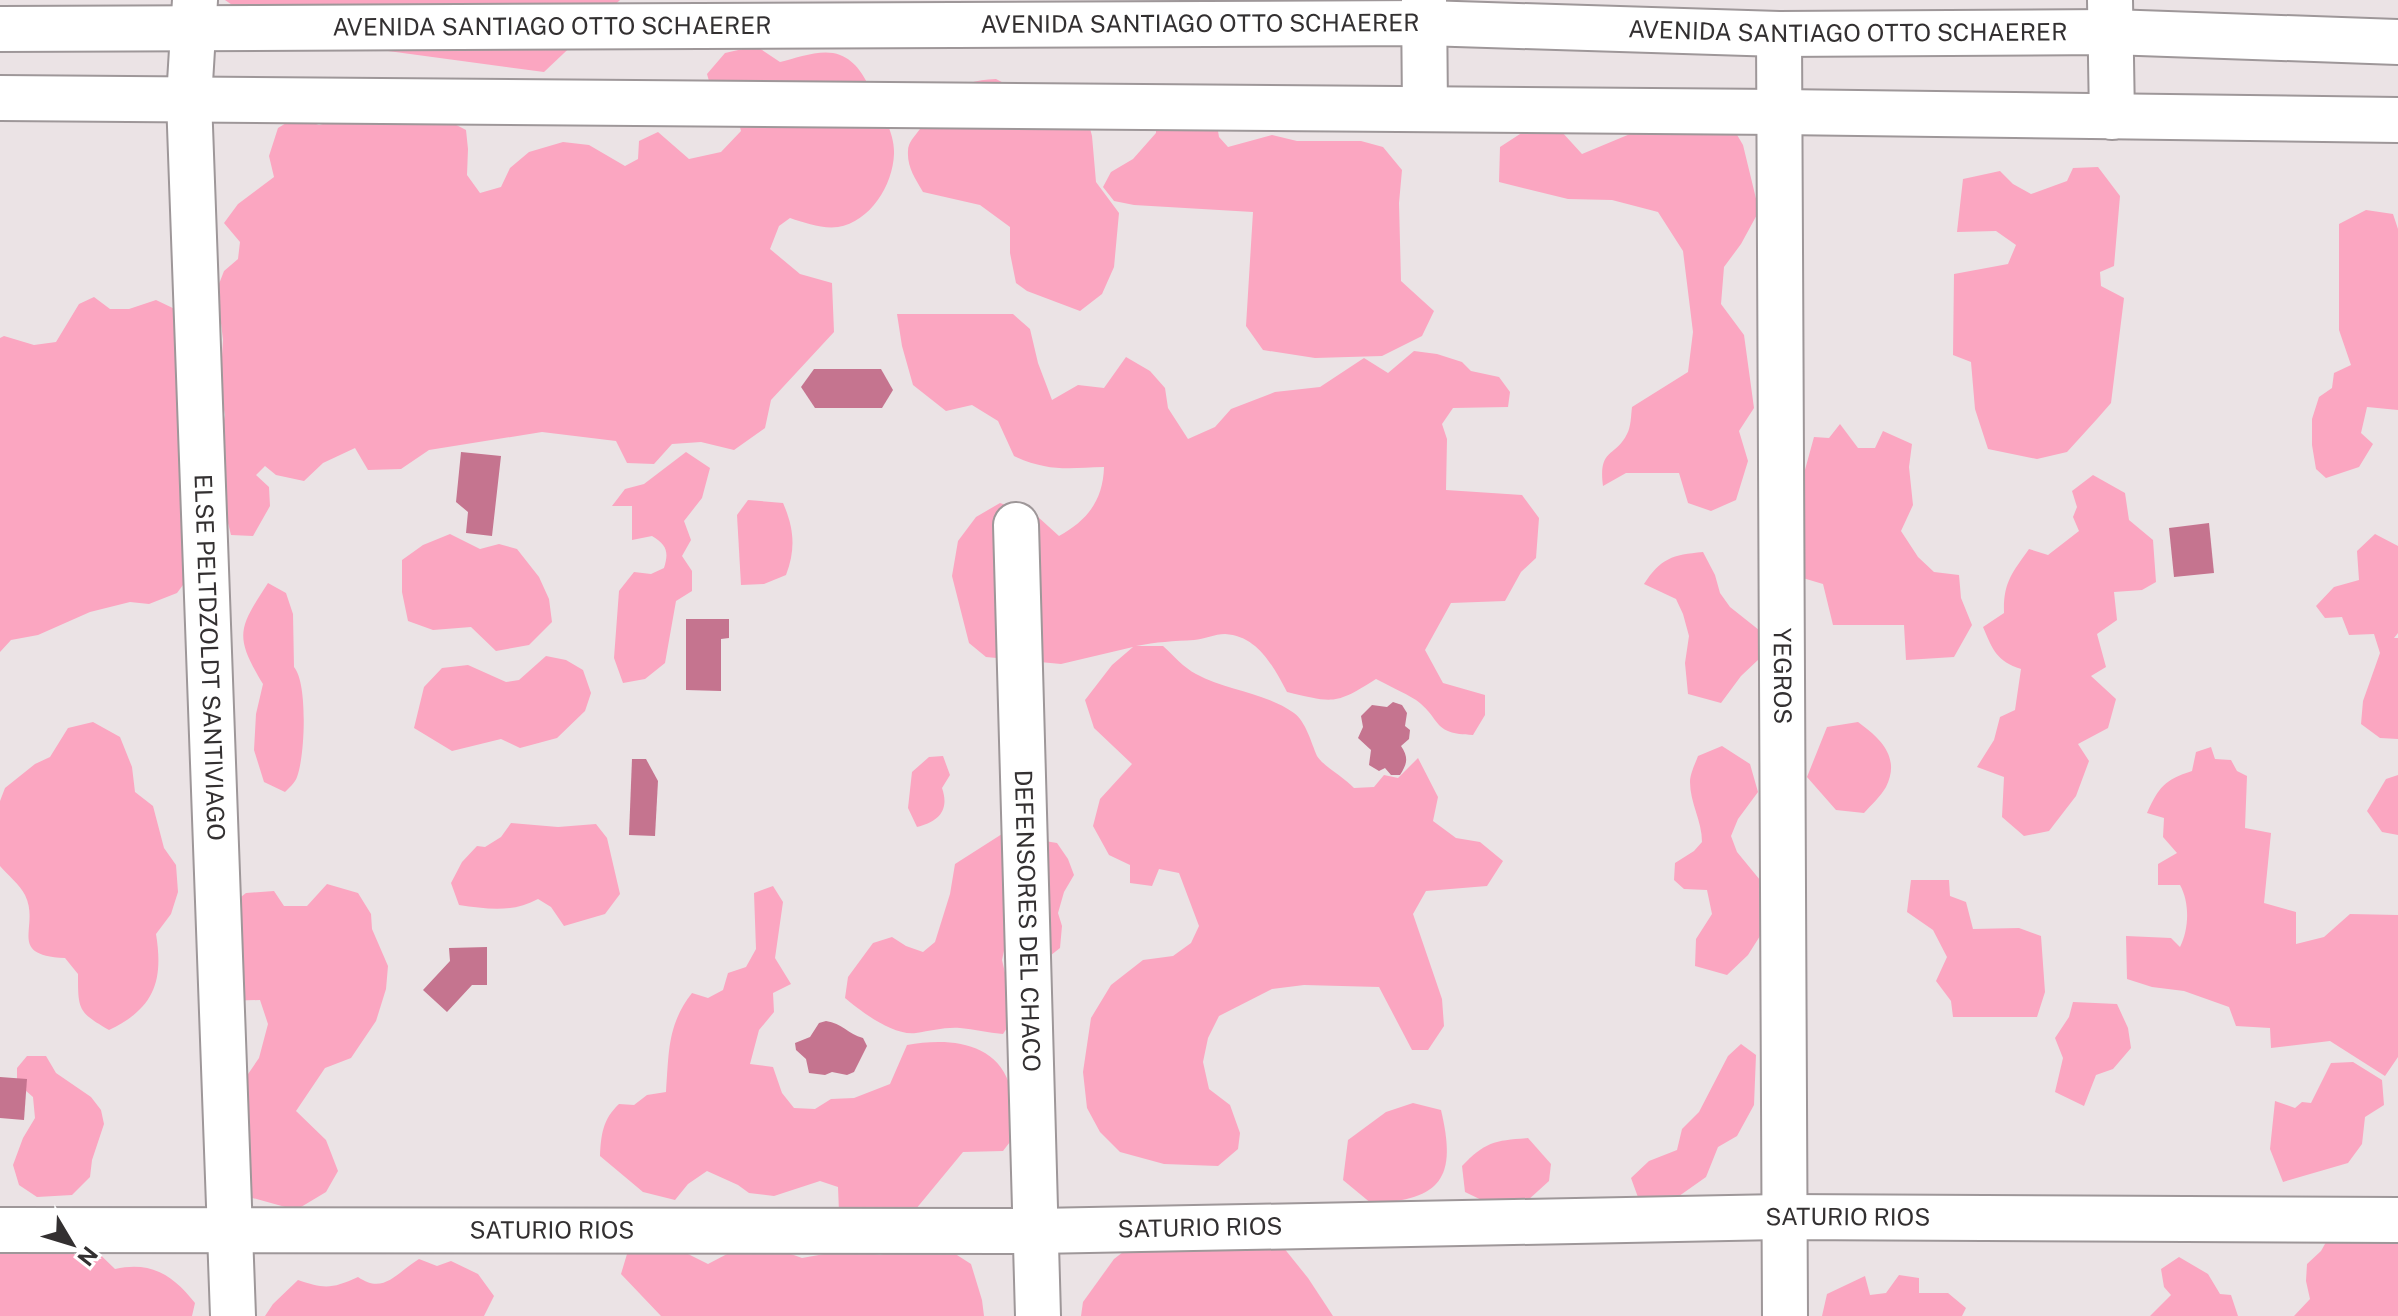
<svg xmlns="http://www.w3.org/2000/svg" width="2398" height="1316" font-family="'Public Sans',sans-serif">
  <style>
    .green { fill: #fba6c1 }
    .water { fill: #c5748f }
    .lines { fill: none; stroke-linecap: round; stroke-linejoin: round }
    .street-casing { stroke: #9e9799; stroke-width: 48 }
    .primary-casing { stroke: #9e9799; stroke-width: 48 }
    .street { stroke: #fff; stroke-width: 44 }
    .primary { stroke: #fff; stroke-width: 44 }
    .labels { text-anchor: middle; stroke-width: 6; stroke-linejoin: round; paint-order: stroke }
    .street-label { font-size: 24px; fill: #333031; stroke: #fff }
  </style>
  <rect width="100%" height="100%" fill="#ebe3e5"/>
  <g class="green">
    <polygon points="225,0 620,0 544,72 277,36"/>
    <path d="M756,46L780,62C798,58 822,48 840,55C856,61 865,77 871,91C881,110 895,133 894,154C893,185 870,222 838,227C822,229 805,223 790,218L779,226L770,249L800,274L832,283L834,332L771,400L765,428L734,450L701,442L672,444L654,464L627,463L616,441L542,432L429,450L401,469L368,470L355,448L323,463L304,481L276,475L265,466L256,475L269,487L270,506L253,536L231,535L224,507L221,437L225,415L220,388L223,340L217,289L224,271L238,259L240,242L224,223L238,204L274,177L269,156L278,128L296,117L319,125L338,120L439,116L466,130L468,149L467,175L480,193L501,187L510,168L529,152L563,142L589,145L625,166L638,159L639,141L658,132L689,159L721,152L741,131L736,112L713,95L707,74L725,53Z"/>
    <path d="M996,79L1019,91L1052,83L1081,94L1092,136L1096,182L1119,213L1114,267L1102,294L1080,311L1027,291L1016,283L1010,253V227L980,205L923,192C915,178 907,167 908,151C908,142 915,136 920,129C942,95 954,81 996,79Z"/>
    <path d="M1712,92L1743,145L1759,211L1741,244L1724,267L1721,304L1744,335L1754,408L1739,431L1748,461L1736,500L1711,511L1688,503L1679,473H1626L1603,486C1598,448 1615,458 1627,434C1631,427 1631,415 1632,407L1688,372L1693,332L1683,251L1658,212L1612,200L1568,199L1499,182L1500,147L1520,134L1551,120L1582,154L1630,134L1674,98Z"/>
    <polygon points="1156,112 1215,113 1219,137 1228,147 1272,135 1297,141 1361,141 1383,147 1402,170 1399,203 1401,281 1434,311 1422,336 1382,356 1315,358 1263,350 1246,326 1253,212 1134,205 1114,201 1103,187 1111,172 1133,159 1156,133"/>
    <polygon points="2098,167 2120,196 2114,266 2100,272 2101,286 2124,298 2111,403 2097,419 2067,452 2037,459 1988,449 1975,409 1971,362 1953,355 1954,274 2008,264 2016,245 1996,231 1957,232 1963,179 2000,171 2013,184 2031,194 2067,181 2073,168"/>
    <polygon points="2366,210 2393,214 2398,229 2398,410 2367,407 2361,433 2373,444 2359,467 2326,478 2316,469 2312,445 2312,419 2319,397 2332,388 2334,373 2351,365 2339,330 2339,224"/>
    <polygon points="94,297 110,309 129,309 156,300 179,311 192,573 177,593 149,604 130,602 90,612 38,635 11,640 0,652 0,338 4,336 34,345 56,342 79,304"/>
    <path d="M897,314H1013L1030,329L1038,363L1052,400L1078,385L1104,388L1126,357L1150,371L1165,388L1168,408L1188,439L1215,427L1231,409L1275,392L1320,387L1364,358L1388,373L1414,351L1437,354L1462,362L1471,371L1499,377L1510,392L1508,407L1453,408L1442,424L1447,439L1446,490L1522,495L1539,518L1536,558L1521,572L1505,601L1451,603L1425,650L1443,683L1485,695V715L1473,735C1431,734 1442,719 1416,700C1403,692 1389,686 1376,679C1335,705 1334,703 1287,692C1273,666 1258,636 1225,634C1215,634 1204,639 1194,640C1174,641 1156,642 1136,646H1163C1173,655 1184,668 1196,674C1227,691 1264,692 1294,713C1306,722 1311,742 1317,756C1322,765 1345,778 1354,788L1374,787L1384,775L1398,778L1418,758L1438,797L1433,821L1456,838L1480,842L1503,861L1487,886L1426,891L1413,914L1442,999L1444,1026L1428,1050H1412L1379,987L1304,985L1272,989L1219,1016L1208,1038L1203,1062L1209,1089L1230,1105L1240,1133L1238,1149L1218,1166L1164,1164L1120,1152L1100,1132L1087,1108L1083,1072L1091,1018L1111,985L1143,960L1173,956L1191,943L1199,926L1179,873L1159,869L1152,886L1130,883V865L1109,855L1093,826L1100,799L1132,764L1094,728L1085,700L1112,665L1133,647L1061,664L986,657L969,643L952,576L958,541L976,517L1000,503L1037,516L1059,536C1088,520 1103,500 1104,467C1068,468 1049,472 1014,456L998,421L972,405L946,411L913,385L902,346Z"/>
    <polygon points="1840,424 1858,448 1875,448 1883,431 1912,444 1909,467 1913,505 1901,531 1918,557 1934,572 1959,575 1961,598 1972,625 1954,657 1906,660 1904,625 1833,625 1823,584 1796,576 1797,499 1814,437 1829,438"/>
    <path d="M686,452L710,468L702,498L684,521L691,540L682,556L692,571V591L676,601L665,663L645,679L623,683L614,658L619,591L634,572L651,574L664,568C669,552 667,545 652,536L632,540V506H612L625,489L644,484Z"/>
    <path d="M2093,475L2125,493L2129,520L2153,540L2156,582L2142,590L2114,592L2117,620L2097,634L2106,667L2091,676L2116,699L2108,728L2078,744L2089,761L2076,796L2049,831L2024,836L2002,817L2004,777L1977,767L1994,740L2000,717L2015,710L2021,669C1997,661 1993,651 1983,627L2004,613C2003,583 2012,573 2029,549L2048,555L2079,531L2073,517L2077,507L2072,491Z"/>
    <path d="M748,500L783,503C794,528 796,549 786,575L764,584L741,585L737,515Z"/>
    <polygon points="450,534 480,549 499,544 517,549 539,577 549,599 552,622 529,645 496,651 471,627 433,630 408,621 402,592 402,560 423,545"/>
    <polygon points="2375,534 2398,546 2398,633 2394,638 2398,638 2398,739 2380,738 2361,724 2363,701 2380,653 2374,634 2349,635 2342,617 2325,618 2316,606 2334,587 2359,580 2357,551"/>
    <path d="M1703,552L1715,575L1720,593L1730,607L1764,634L1759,659L1741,676L1721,703L1688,694L1685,663L1689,636L1683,614L1676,599L1644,584C1661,558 1672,555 1703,552Z"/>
    <path d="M268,583L286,593L293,614L294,667C308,683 305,756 297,777C295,783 289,788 285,792L264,782L254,750L256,714L263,684C234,636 238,629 268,583Z"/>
    <polygon points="546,656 566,660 583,670 591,693 585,711 557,738 520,748 501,739 452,751 414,728 424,687 442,668 468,665 506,682 519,680"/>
    <path d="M93,722L120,737L132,767L135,792L153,806L164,848L176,865L178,892L171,914L156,934C164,983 153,1009 109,1030C78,1012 78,1010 78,974L65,958C5,955 41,927 25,895C20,885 8,875 0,866V801L5,788L35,764L50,757L68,728Z"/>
    <path d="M1858,722C1880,738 1901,757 1886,787C1881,796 1871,805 1864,813L1836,810L1807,777L1827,727Z"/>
    <path d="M1722,746L1750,764L1758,792L1738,819L1731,836L1737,852L1760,880L1772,917L1748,955L1727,975L1695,966L1696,939L1712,914L1707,890L1684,889L1674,880L1675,863L1694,851L1702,842C1702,821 1690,803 1690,782C1690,774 1695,764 1698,756Z"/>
    <path d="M2211,747L2215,759L2231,760L2237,771L2247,776L2245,828L2271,833L2264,903L2296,912V944L2324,937L2350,914L2398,915V1057L2385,1076L2330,1041L2271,1048L2270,1028L2236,1026L2229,1007L2184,991L2152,987L2127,979L2126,936L2171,938L2180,947C2189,929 2190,903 2180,885H2158V864L2177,853L2163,837L2164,818L2147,813C2159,787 2164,780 2192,771L2196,752Z"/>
    <path d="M943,756L950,775L942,788C950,811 938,822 917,827L908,808L912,772L929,757Z"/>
    <polygon points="2398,775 2398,835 2382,832 2367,811 2386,779"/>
    <path d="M511,823L558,827L596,824L607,838L620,894L605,914L564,926L551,907L538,899C513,913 487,909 459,905L451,883L462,862L477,846L485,847L501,837Z"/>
    <path d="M1002,834L1057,843L1068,859L1074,875L1064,892L1058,913L1062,926L1060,948L1046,959L1034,943L1005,946L1002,960L1015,1016L1003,1034C988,1033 974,1029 960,1028C944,1027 931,1031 916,1033C893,1036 862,1012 845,998L848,977L873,943L892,937L906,946L923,952L935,942L950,894L955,864Z"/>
    <polygon points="1911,880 1949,880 1950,896 1966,902 1973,929 2019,928 2041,936 2045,992 2037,1017 1953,1017 1951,1001 1936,981 1947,957 1933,930 1907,912"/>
    <polygon points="327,884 358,893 371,914 372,929 388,966 386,989 376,1021 351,1058 325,1068 296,1111 326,1140 338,1171 326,1192 296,1210 242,1195 246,1077 259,1058 268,1024 260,1000 221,1001 227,908 246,893 274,891 284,906 307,906"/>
    <path d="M773,886L783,902L775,958L791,984L773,993L774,1012L759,1030L750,1064L773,1067L782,1093L794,1108L815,1109L831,1099L854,1098L890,1084L907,1045C945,1038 994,1040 1009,1083C1014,1098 1014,1118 1016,1134L1003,1151L963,1152L906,1221L839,1212L838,1187L820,1181L774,1196L749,1193L738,1185L707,1171L688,1184L675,1200L643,1192L600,1156C601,1134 603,1119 619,1104L634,1105L647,1095L666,1092C669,1053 667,1025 692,993L708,998L723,990L728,973L746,967L756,949L754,893Z"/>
    <polygon points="2073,1002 2117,1004 2128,1028 2131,1048 2113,1069 2096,1075 2084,1106 2055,1092 2063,1058 2055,1038 2069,1017"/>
    <polygon points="1741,1044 1756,1055 1754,1105 1737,1136 1718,1147 1706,1177 1672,1201 1639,1200 1631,1178 1649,1161 1677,1150 1682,1129 1699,1112 1728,1056"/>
    <polygon points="27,1056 46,1056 56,1073 91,1097 101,1110 104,1124 92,1160 90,1177 72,1195 37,1197 19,1185 13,1165 23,1138 35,1118 33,1097 17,1083 17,1068"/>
    <polygon points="2353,1062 2382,1080 2384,1105 2365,1117 2362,1144 2348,1163 2283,1182 2270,1149 2275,1101 2295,1108 2302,1102 2311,1103 2331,1063"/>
    <path d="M1413,1103L1441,1110C1457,1178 1442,1199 1372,1204L1343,1180L1348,1140L1386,1112Z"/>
    <path d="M1528,1138L1551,1164L1549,1181L1527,1201L1494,1206L1465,1192L1462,1166C1484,1142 1496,1140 1528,1138Z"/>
    <polygon points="1267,1227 1308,1278 1333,1316 1081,1316 1083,1302 1114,1259 1154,1228"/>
    <polygon points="2330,1235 2398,1241 2398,1316 2282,1316 2294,1316 2310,1299 2306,1281 2307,1264 2321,1251"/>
    <path d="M85,1240L115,1269C151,1261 173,1275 195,1303L192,1316H0V1248Z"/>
    <polygon points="646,1241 684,1252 708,1264 729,1253 777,1249 802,1258 847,1250 880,1255 921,1243 946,1248 971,1264 982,1300 984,1316 661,1316 621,1274 627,1254"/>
    <polygon points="2179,1257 2208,1274 2220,1294 2231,1295 2238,1316 2150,1316 2171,1295 2164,1287 2161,1269"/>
    <path d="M419,1259L437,1266L451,1261L478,1274L494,1296L484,1316H265L273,1304L298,1280C324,1289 332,1289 358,1277C384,1295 396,1273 419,1259Z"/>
    <polygon points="1899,1275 1919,1278 1919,1293 1948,1293 1966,1308 1962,1316 1822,1316 1827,1294 1865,1276 1870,1295 1886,1293"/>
  </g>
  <g class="water">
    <polygon points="814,369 881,369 893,390 882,408 815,408 801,387"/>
    <polygon points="461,452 501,456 492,536 466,533 468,512 456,502"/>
    <polygon points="2209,523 2214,573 2174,577 2169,528"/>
    <polygon points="686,619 729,619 729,638 721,639 721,691 686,690"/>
    <path d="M1393,702L1402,705L1407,713L1405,726L1410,730L1409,739L1401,746C1409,758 1407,764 1400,775H1391L1385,768L1379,771L1369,765L1371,750L1358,738L1363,727L1361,716L1372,705L1387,707Z"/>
    <polygon points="632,759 646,759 658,781 655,836 629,835"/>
    <polygon points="487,947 487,985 472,985 447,1012 423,990 450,961 449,948"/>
    <path d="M826,1021C842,1023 848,1034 863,1038L867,1046L854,1072L847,1075L832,1072L825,1075L809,1073L806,1059L796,1050L795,1043L810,1037L819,1023Z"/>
    <polygon points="0,1077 27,1079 24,1120 0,1118"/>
  </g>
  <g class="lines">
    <defs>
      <g id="street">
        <path id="s1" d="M195,0L189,99L233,1316"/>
        <polyline points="1424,0 1425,109"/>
        <polyline points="2110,0 2112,117"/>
        <path id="s2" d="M1779,34L1785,1316"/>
        <path id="s3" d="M1016,525L1038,1316"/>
        <path id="s4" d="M0,1230L1037,1231L1786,1217L2398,1220"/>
      </g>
      <g id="primary">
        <path id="s5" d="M0,29L1425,23L1779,34L2111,32L2398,42"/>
        <polyline points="0,98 1780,112 2398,120"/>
      </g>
    </defs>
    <use href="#street" class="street-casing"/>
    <use href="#primary" class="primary-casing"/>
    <use href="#street" class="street"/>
    <use href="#primary" class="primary"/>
  </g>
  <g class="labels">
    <g class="street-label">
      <text dy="8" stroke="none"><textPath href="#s5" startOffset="1200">AVENIDA SANTIAGO OTTO SCHAERER</textPath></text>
      <text dy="8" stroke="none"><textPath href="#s5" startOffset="552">AVENIDA SANTIAGO OTTO SCHAERER</textPath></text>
      <text dy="8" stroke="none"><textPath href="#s5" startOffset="1848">AVENIDA SANTIAGO OTTO SCHAERER</textPath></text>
      <text dy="8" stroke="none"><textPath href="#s1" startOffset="658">ELSE PELTDZOLDT SANTIVIAGO</textPath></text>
      <text dy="8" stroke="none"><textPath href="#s2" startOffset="642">YEGROS</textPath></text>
      <text dy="8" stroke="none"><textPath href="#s3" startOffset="396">DEFENSORES DEL CHACO</textPath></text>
      <text dy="8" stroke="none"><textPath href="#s4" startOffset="1848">SATURIO RIOS</textPath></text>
      <text dy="8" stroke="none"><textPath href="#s4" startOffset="1200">SATURIO RIOS</textPath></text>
      <text dy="8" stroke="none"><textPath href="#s4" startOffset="552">SATURIO RIOS</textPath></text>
    </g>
  </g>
  <g transform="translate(72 1244) rotate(128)" stroke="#ffffff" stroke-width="6" paint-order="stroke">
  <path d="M0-6L14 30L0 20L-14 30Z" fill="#333031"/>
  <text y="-12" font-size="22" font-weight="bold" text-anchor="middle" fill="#333031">N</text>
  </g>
</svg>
